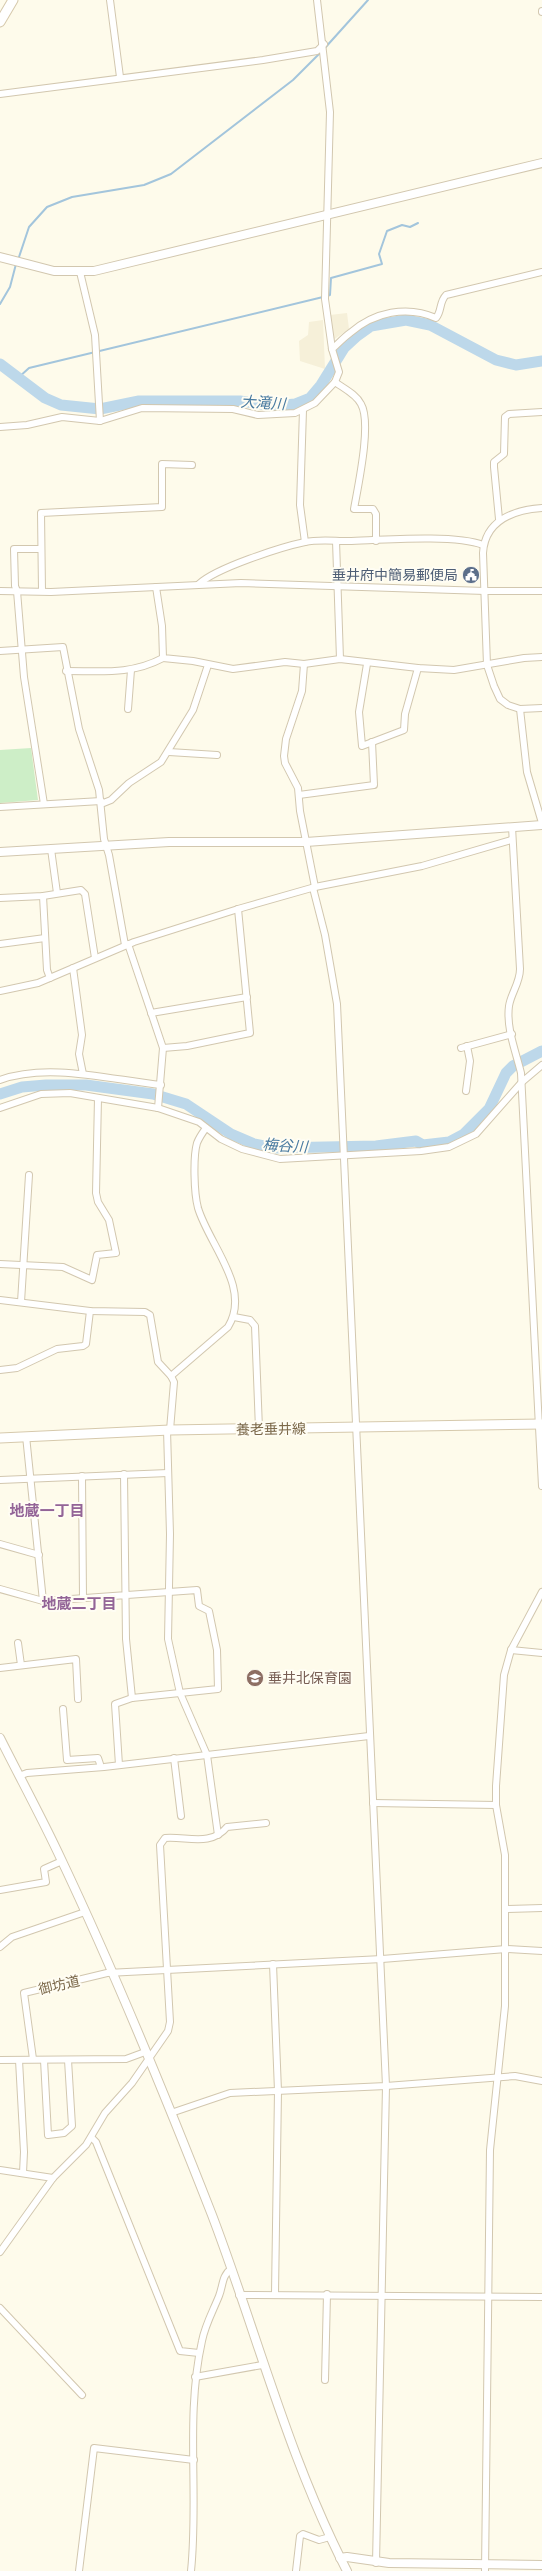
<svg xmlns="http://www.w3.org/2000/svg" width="542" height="2571" font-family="Arial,'Noto Sans JP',sans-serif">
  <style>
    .residential { fill: #f6f0d9 }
    .green { fill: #cdeec7 }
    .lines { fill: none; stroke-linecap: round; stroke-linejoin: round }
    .stream { stroke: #a3c5dc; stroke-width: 2 }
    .river { stroke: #bdd8ea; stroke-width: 11 }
    .minor-casing { stroke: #d2c7af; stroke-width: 8 }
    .tertiary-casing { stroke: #d2c7af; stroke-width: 10 }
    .secondary-casing { stroke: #d6c9ac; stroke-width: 11 }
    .minor { stroke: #fff; stroke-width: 6 }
    .tertiary { stroke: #fff; stroke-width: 8 }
    .secondary { stroke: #fff; stroke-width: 9 }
    .labels { text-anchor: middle; stroke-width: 4; stroke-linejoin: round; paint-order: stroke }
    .service-label { font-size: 14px; fill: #4e5e75; stroke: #fffdf3; text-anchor: end }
    .street-label { font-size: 14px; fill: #7c694b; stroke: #fffdf3 }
    .education-label { font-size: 14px; fill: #785e54; stroke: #fffdf3; text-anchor: start }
    .water-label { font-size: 15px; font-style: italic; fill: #487aa0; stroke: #fffdf3 }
    .neighbourhood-label { font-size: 15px; font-weight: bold; fill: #936497; stroke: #fffdf3 }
  </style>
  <rect width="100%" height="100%" fill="#fefbeb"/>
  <g class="residential">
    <polygon points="347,313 349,329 333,340 330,315"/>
    <polygon points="323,320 325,369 300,361 299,341 308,335 309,322"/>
  </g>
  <polygon class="green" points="31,748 38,800 0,803 0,750"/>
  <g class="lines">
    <g class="stream">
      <polyline points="324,49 368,0"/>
      <polyline points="18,260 29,227 47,207 72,197 144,185 171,174 293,80 321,52"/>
      <polyline points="327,296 330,295 331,278 382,264 379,254 387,231 402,225 410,227 418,223"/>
      <polyline points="0,304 10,287 16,264"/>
      <polyline points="18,378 29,368 323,297"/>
    </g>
    <g class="river">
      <polyline points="0,364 45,398 61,405 100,409 139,401 240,401 275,406 295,404 310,398 321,385 344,348 357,336 371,326 406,320 430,325 496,360 516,365 542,361"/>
      <polyline points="0,1094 22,1087 46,1085 86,1085 153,1094 186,1104 231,1134 254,1144 274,1148 376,1146 416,1141 423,1145 449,1142 464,1134 489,1109 506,1073 513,1066 542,1051"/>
    </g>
    <defs>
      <g id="minor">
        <polyline points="110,0 120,77"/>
        <polyline points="542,11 542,12"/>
        <polyline points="0,94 263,60 317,51 324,44"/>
        <polyline points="80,272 95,335 100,421"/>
        <path d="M332,349C338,344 343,338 350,333C374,312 407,305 436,318C442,311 439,302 446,295L542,272"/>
        <path d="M335,382C343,388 356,394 361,404C372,423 358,486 354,509H373L376,514V541"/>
        <polyline points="303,410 300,505 305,542"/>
        <polyline points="0,427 27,425 62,417 100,421 142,408 233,409 258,415 295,413 315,403 335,382 339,372 332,349 325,299 330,112 317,0"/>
        <path d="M542,508C514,510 485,520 483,553L487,665L494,686L500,699L508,705L520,709L542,708"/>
        <polyline points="499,519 494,467 494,462 504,454 505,417 509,414 542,412"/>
        <polyline points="336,541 340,659"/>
        <polyline points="40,549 14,549 15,586 17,591 24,677 44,804"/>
        <path d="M199,584C216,568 281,547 305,542C319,539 334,541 348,541C381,540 455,534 483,545"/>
        <polyline points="156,587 162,626 163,658 193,661 233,669 285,662 304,664 340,659 418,668 454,670 524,658 542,657"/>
        <polyline points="0,591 51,592 241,583 485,591 542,591"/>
        <polyline points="42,591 41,513 162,507 162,464 192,465"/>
        <polyline points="0,651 63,647 79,729 99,790 104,839 109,855 125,945"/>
        <polyline points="304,664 302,691 286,739 284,756 285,763 298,788 300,811 315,887"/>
        <polyline points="367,664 359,712 362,746 404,730 405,714 418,668"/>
        <path d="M66,671C102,671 131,675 163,658"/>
        <polyline points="128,709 131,670"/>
        <polyline points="520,709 527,772 542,823"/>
        <polyline points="169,752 217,755"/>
        <polyline points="299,795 374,785 372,742"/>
        <polyline points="101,804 111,800 129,783 161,762 193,710 208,665"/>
        <polyline points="0,807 101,801"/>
        <path d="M512,827L520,969C520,983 511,993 509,1006C506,1028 516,1052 521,1073L542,1486"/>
        <polyline points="51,849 57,893"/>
        <polyline points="313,888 325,935 337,1004 386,2086 376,2563"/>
        <polyline points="43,896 47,970 50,978"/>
        <polyline points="0,898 43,896 81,890 85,894 95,958"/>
        <polyline points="0,944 45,938"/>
        <polyline points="128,944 163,1048 158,1108"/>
        <polyline points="73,968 82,1035 79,1054 83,1074"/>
        <polyline points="0,991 38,983 134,942 238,909 315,887 422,866 511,840"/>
        <polyline points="151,1013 247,997"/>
        <polyline points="163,1048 187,1046 250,1033 238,909"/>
        <polyline points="461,1048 512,1034"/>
        <path d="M0,1080C48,1062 112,1080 161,1085"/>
        <polyline points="466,1091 470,1061 467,1046"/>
        <polyline points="0,1108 41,1094 70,1093 158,1108 199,1122 221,1139 242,1149 280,1159 421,1151 449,1147 476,1134 522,1082 542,1065"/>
        <polyline points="0,1264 63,1267 92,1280 97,1255 116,1253 109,1220 98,1202 96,1193 98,1098"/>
        <polyline points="0,1300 90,1311 145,1312 150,1315 158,1362 171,1376 174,1382 170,1430"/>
        <polyline points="21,1302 29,1175"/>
        <polyline points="234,1317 250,1320 255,1326 259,1429"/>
        <polyline points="0,1370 17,1368 57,1349 83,1346 86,1344 90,1311"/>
        <path d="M171,1376L228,1327C252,1288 209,1245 198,1208C194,1193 193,1157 197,1143C199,1138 203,1132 206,1128"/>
        <polyline points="167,1430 170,1534 168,1639 180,1693 207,1755 218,1835"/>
        <polyline points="26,1436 43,1601"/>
        <polyline points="82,1476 83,1598"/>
        <polyline points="0,1480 168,1473"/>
        <polyline points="0,1544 39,1555"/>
        <polyline points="0,1589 43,1601 197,1590 199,1606 209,1611 217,1650 218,1689 132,1698 126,1639 124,1474"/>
        <polyline points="18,1643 21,1665"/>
        <polyline points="511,1650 542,1653"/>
        <polyline points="0,1668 76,1659 78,1699"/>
        <polyline points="63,1709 67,1760 98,1758 101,1767"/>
        <polyline points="174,1758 181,1816"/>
        <polyline points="119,1765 115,1704 132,1698"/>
        <polyline points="19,1776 27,1773 104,1767 369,1736"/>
        <polyline points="373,1803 496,1805"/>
        <polyline points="0,1890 46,1882 44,1869 62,1861"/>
        <polyline points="506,1909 542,1908"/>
        <polyline points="0,1947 12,1937 85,1912"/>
        <polyline points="273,1964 278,2091 275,2294"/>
        <polyline points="33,2059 24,1993 107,1973 382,1959 506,1949 542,1951"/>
        <polyline points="0,2060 126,2059 145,2052"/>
        <polyline points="19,2060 24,2152 23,2173"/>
        <polyline points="44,2060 48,2135 64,2133 72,2126 68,2060"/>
        <polyline points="171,2113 230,2093 386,2086 515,2076 542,2081"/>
        <polyline points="92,2138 96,2142 180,2351 199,2353"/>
        <polyline points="0,2170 53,2178"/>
        <path d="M0,2252L53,2178L86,2145L105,2113L132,2083L168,2031L170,2022L160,1845L165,1838C186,1836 211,1847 227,1827L266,1823"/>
        <polyline points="239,2295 542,2297"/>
        <polyline points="0,2308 82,2395"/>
        <polyline points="195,2377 262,2365"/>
        <polyline points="325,2380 327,2294"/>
        <polyline points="79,2571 94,2448 194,2460"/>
        <path d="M191,2571C199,2494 185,2417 202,2341C205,2325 213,2311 219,2296C223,2286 222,2275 231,2269"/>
        <polyline points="296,2571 300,2536 303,2534 319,2540 330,2537"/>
        <polyline points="485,2571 490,2150 505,2006 505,1855 496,1805 496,1786 504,1675 511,1650 542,1592"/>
      </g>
      <g id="tertiary">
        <polyline points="0,257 54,271 94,271 542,163"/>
        <polyline points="0,852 169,842 306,842 542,825"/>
        <path d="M0,1738C20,1778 42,1818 61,1859C116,1975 165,2095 212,2215C257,2333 288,2457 347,2571"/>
        <polyline points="340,2558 347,2557 389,2563 542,2565"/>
      </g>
      <g id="secondary">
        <polyline points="0,22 13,0"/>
        <polyline points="0,1438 170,1430 542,1424"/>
      </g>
    </defs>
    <use href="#minor" class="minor-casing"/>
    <use href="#tertiary" class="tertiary-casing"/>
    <use href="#secondary" class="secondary-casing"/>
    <use href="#minor" class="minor"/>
    <use href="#tertiary" class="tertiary"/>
    <use href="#secondary" class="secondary"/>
  </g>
  <defs>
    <symbol id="civic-disc" viewBox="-11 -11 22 22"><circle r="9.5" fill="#5c6f8a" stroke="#fffdf3"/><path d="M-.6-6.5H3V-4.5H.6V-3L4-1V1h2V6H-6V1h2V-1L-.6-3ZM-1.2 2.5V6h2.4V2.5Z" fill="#fff"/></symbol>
    <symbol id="school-disc" viewBox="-11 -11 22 22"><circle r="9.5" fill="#8d6e63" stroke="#fffdf3"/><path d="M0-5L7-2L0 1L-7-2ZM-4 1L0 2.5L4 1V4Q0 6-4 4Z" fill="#fff"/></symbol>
  </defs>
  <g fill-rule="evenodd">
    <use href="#civic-disc" x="461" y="565" width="20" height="20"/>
    <use href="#school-disc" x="245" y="1668" width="20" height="20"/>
  </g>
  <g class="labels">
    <g class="service-label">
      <text x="458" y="580">垂井府中簡易郵便局</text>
    </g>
    <g class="street-label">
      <text transform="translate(271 1429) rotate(-1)" y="5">養老垂井線</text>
      <text transform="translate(59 1985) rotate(-13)" y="5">御坊道</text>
    </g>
    <g class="education-label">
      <text x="268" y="1683">垂井北保育園</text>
    </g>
    <g class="water-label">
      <text transform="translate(263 403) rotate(3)" y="5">大滝川</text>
      <text transform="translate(285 1146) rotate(3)" y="5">梅谷川</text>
    </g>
    <g class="neighbourhood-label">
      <text x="47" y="1516">地蔵一丁目</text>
      <text x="79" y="1609">地蔵二丁目</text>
    </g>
  </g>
</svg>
